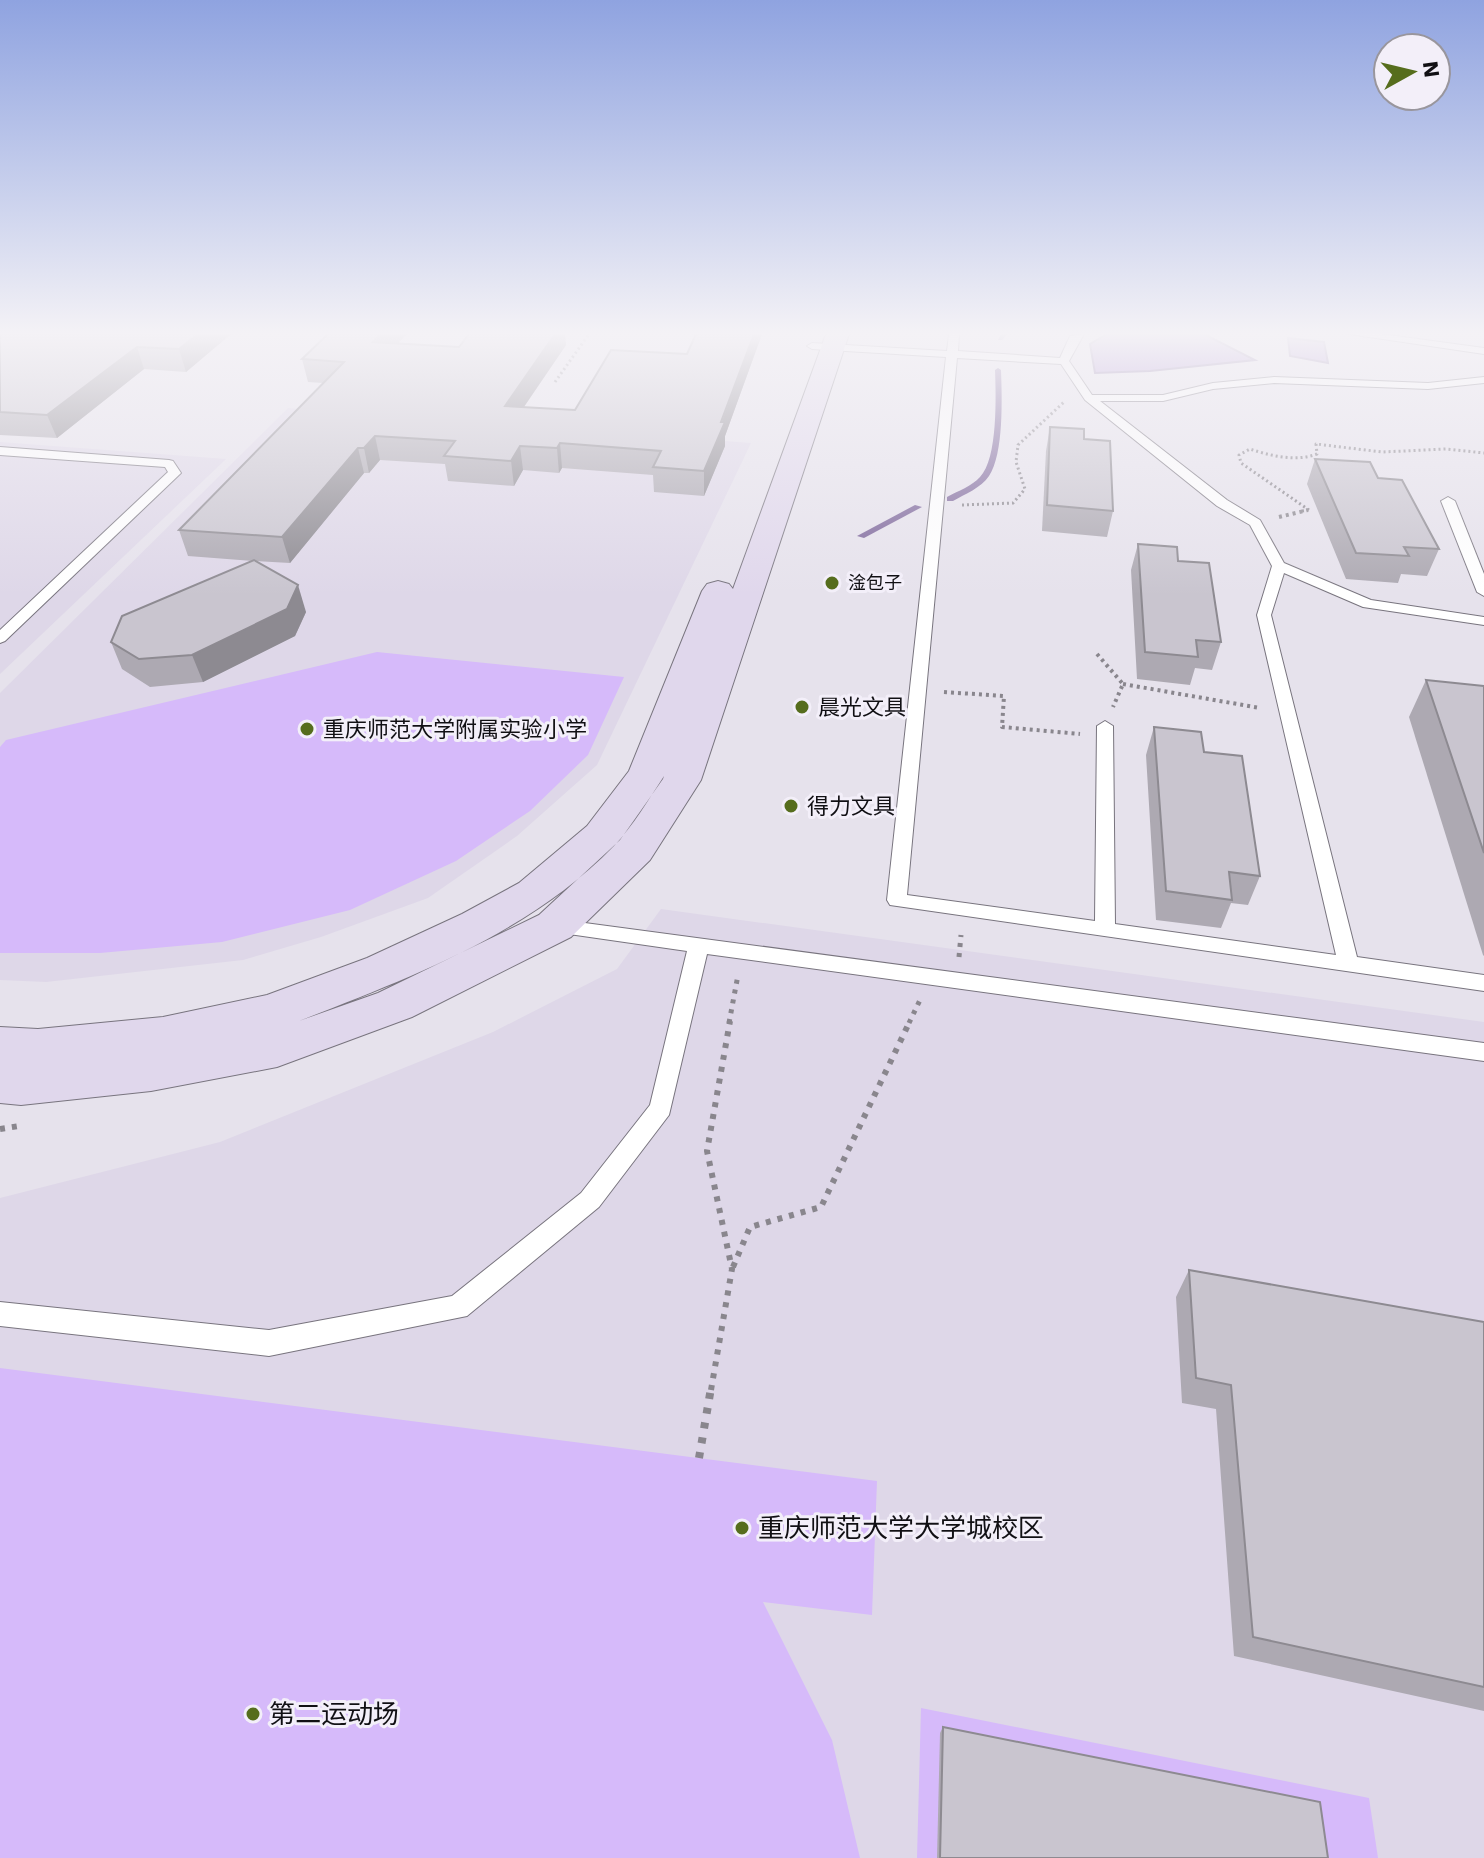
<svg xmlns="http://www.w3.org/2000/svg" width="1484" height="1858" font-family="'Work Sans','Noto Sans SC',sans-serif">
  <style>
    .built { fill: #ded7e8 }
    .green { fill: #d6bafa }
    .water { fill: #aa89d3; stroke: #7c659a; stroke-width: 2 }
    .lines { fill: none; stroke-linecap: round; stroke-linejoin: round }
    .stream { fill: #7c659a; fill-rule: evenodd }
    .lane-casing { stroke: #78747e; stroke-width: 2 }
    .secondary-casing { stroke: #78747e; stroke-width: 2 }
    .path-far4 { stroke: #89868d; stroke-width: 3; stroke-dasharray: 2 3; stroke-linecap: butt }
    .path-far3 { stroke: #89868d; stroke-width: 4; stroke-dasharray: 3 4; stroke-linecap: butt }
    .path-far2 { stroke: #89868d; stroke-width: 5; stroke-dasharray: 4 6; stroke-linecap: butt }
    .path-far1 { stroke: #89868d; stroke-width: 6; stroke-dasharray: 5 7; stroke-linecap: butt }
    .path { stroke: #89868d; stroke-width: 8; stroke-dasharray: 6 9; stroke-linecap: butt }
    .lane { fill: #fff; fill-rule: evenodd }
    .secondary { fill: #e0d7ec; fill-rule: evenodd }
    .wall { fill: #ada9b2 }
    .shaded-wall { fill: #8d8a91 }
    .building { fill: #c9c5cf; stroke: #8d8a91; stroke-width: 2 }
    .poi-dot { fill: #566d1d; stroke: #f3eff9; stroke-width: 3 }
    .labels { text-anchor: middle; stroke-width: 6; stroke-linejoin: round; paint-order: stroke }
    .far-poi-label { font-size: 18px; fill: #111014; stroke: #f3eff9; text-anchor: start }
    .poi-label { font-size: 22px; fill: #111014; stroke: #f3eff9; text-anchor: start }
    .near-poi-label { font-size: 26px; fill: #111014; stroke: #f3eff9; text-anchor: start }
  </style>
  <rect width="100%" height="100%" fill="#e6e2ec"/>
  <g class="built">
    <polygon points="288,408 751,443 597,765 517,836 428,898 321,937 243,960 46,982 0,980 0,693"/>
    <polygon points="0,442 226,459 0,674"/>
    <polygon points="661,909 1484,1022 1484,1858 0,1858 0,1198 220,1142 493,1032 617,969"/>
  </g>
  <g class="green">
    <polygon points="377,652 624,677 588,755 530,811 456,861 350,910 222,942 100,953 0,953 0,747 6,740"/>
    <polygon points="0,1368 877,1481 872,1615 763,1602 832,1740 860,1858 0,1858"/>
    <polygon points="921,1708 1369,1798 1378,1858 917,1858"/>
  </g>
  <g class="water">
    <polygon points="1107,334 1204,334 1255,360 1150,371 1095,373 1090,344"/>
    <polygon points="1288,338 1324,342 1328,363 1290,356"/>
  </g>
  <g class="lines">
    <g class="stream">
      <polygon points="1001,334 1007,334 1002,340 998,340"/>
      <path d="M998,368L1001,370C1002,397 1004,454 989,476C981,488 965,494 953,501H947V497C958,491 972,486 980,477C998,459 996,395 995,370Z"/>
      <polygon points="915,505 922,507 864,538 857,536"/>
    </g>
    <defs>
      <g id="lane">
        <path d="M949,334H959L958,351L1060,358L1070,336L1084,334L1069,361L1092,395H1163L1213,383L1274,377L1428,383L1484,377V383L1428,389L1274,383L1213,389L1163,401H1100L1227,500L1260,520L1284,563L1371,600L1484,617V625L1363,607L1284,573L1271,615L1357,957L1484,975V991L890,905L887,900L946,357L812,349L807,346L812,343L947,351ZM957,358L1061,364L1085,400L1217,506L1250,525L1272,566L1257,615L1336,955L1115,924L1113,726L1105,721L1097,726L1095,921L907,895Z"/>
        <polygon points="1349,334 1381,334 1484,348 1484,354"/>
        <polygon points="0,447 169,460 173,461 181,473 5,641 0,643 0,630 168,472 165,467 0,455"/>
        <polygon points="1448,497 1455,501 1484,574 1484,596 1477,592 1441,501"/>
        <polygon points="555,919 1484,1043 1484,1061 707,954 669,1115 599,1207 467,1316 269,1356 0,1326 0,1302 269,1330 452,1296 581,1193 650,1105 687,951 548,931 545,926 548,921"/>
      </g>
      <path id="secondary" d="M826,334H849L701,780L650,860L571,937L412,1017L277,1067L151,1091L21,1105L0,1103V1027L38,1029L163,1017L267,995L367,958L462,914L519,883L587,826L629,771L702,591L707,584L718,581L729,584L733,589ZM664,776L663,779L620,840L539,915L378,993L299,1021C411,977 528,934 614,846C633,826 649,799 664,776Z"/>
    </defs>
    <use href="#lane" class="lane-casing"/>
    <use href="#secondary" class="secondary-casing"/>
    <g class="path-far4">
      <polyline points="555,382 589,334"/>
      <polyline points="962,505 1013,503 1025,489 1016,462 1018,445 1064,402"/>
      <path d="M1309,510L1241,463L1239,455L1250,449C1271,456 1296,462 1317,454L1316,444L1382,452L1446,449L1484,453"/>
      <polyline points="1302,511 1308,510"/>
    </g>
    <g class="path-far3">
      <polyline points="1279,517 1308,510"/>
      <polyline points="1097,654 1123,684 1113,707"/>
      <polyline points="1123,684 1260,708"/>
      <polyline points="944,692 1004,696 1002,727 1080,734"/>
    </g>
    <g class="path-far2">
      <polyline points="959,957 961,935"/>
      <polyline points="729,1023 738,975"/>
      <polyline points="909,1023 920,1000"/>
    </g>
    <g class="path-far1">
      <polyline points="0,1129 19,1126"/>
      <polyline points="733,1267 750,1227 821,1207 910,1021"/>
      <polyline points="711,1390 732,1269 707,1151 730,1021"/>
    </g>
    <polyline class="path" points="699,1458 711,1388"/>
    <use href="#lane" class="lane"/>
    <use href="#secondary" class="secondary"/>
  </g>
  <g class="wall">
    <polygon points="0,334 231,334 186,372 144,369 57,438 0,435"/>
    <polygon points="328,334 407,334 398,343 459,347 566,345 524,407 575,410 687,354 696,334 762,334 725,436 725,446 704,496 654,492 653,475 562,468 559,473 523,470 514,486 448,481 445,464 380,460 369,473 364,473 290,563 255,561 306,612 295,636 203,682 150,687 122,669 111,642 253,561 188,556 179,530 323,383 308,382 302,359"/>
    <polygon points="1050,427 1084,439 1113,511 1107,537 1042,531 1046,451"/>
    <polygon points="1315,459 1378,478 1439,549 1427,576 1401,574 1398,583 1346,579 1307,484"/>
    <polygon points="1138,544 1178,561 1221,642 1212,670 1195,668 1190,685 1137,679 1131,570"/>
    <polygon points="1426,680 1484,686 1484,956 1483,955 1409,717"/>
    <polygon points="1154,727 1204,752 1260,876 1248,905 1231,903 1221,928 1156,920 1146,755"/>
    <polygon points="1189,1270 1484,1322 1484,1711 1234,1656 1216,1409 1182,1403 1176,1297"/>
    <polygon points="943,1727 1328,1858 937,1858 940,1733"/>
  </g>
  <g class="shaded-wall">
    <polygon points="198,334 231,334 186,372 179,349"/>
    <polygon points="380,334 407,334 377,364 373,342"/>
    <polygon points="555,334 565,334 566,345 508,430 505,406"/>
    <polygon points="754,334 762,334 725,436 725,446 704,496 704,471"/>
    <polygon points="137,347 144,369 57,438 47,415"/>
    <polygon points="375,436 380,460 369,473 364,448"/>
    <polygon points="560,443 562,468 559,473 557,448"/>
    <polygon points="520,446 523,470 514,486 511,461"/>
    <polygon points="358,448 364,473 290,563 282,537"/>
    <polygon points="298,585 306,612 295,636 203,682 192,655"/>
  </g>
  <g class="building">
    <polygon points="0,334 198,334 179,349 137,347 47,415 0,412"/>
    <polygon points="328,334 380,334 373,342 459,347 469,334 555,334 505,406 575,410 611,350 687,354 696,334 754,334 721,422 725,422 704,471 653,467 661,451 560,443 557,448 520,446 511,461 444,456 455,441 375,436 364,448 358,448 282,537 179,530 344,362 302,359"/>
    <polygon points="1050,427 1084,429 1084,439 1110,441 1113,511 1047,505"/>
    <polygon points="1315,459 1370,462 1378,478 1402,480 1439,549 1404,547 1409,556 1356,553"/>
    <polygon points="1138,544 1177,547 1178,561 1209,563 1221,642 1196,640 1198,657 1145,652"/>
    <polygon points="254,560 298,585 287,609 192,655 139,659 111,642 122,616"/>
    <polygon points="1426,680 1484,686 1484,853"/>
    <polygon points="1154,727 1201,732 1204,752 1242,756 1260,876 1229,872 1232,900 1166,891"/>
    <polygon points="1189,1270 1484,1322 1484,1687 1253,1637 1231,1385 1196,1378"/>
    <polygon points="943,1727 1320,1802 1328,1858 940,1858"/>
  </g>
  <linearGradient id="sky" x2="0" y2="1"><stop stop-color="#8fa3e0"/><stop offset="0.56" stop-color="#f4f2f6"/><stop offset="1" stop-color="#f4f2f6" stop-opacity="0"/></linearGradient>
  <rect width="1484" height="595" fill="url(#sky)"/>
  <g class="poi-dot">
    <circle cx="832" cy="583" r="8"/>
    <circle cx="802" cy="707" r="8"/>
    <circle cx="307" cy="729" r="8"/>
    <circle cx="791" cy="806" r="8"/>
    <circle cx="742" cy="1528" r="8"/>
    <circle cx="253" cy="1714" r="8"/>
  </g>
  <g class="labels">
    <g class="far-poi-label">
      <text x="848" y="589">淦包子</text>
    </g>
    <g class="poi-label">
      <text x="818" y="715">晨光文具</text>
      <text x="323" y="737">重庆师范大学附属实验小学</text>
      <text x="807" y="814">得力文具</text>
    </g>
    <g class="near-poi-label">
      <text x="758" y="1537">重庆师范大学大学城校区</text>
      <text x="269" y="1723">第二运动场</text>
    </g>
  </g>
  <g transform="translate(1412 72) rotate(82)"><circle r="38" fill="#f3eff9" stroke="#99969d" stroke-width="2"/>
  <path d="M0-6L14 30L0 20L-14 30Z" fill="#566d1d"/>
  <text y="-12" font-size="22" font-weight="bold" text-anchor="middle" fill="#111014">N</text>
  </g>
</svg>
